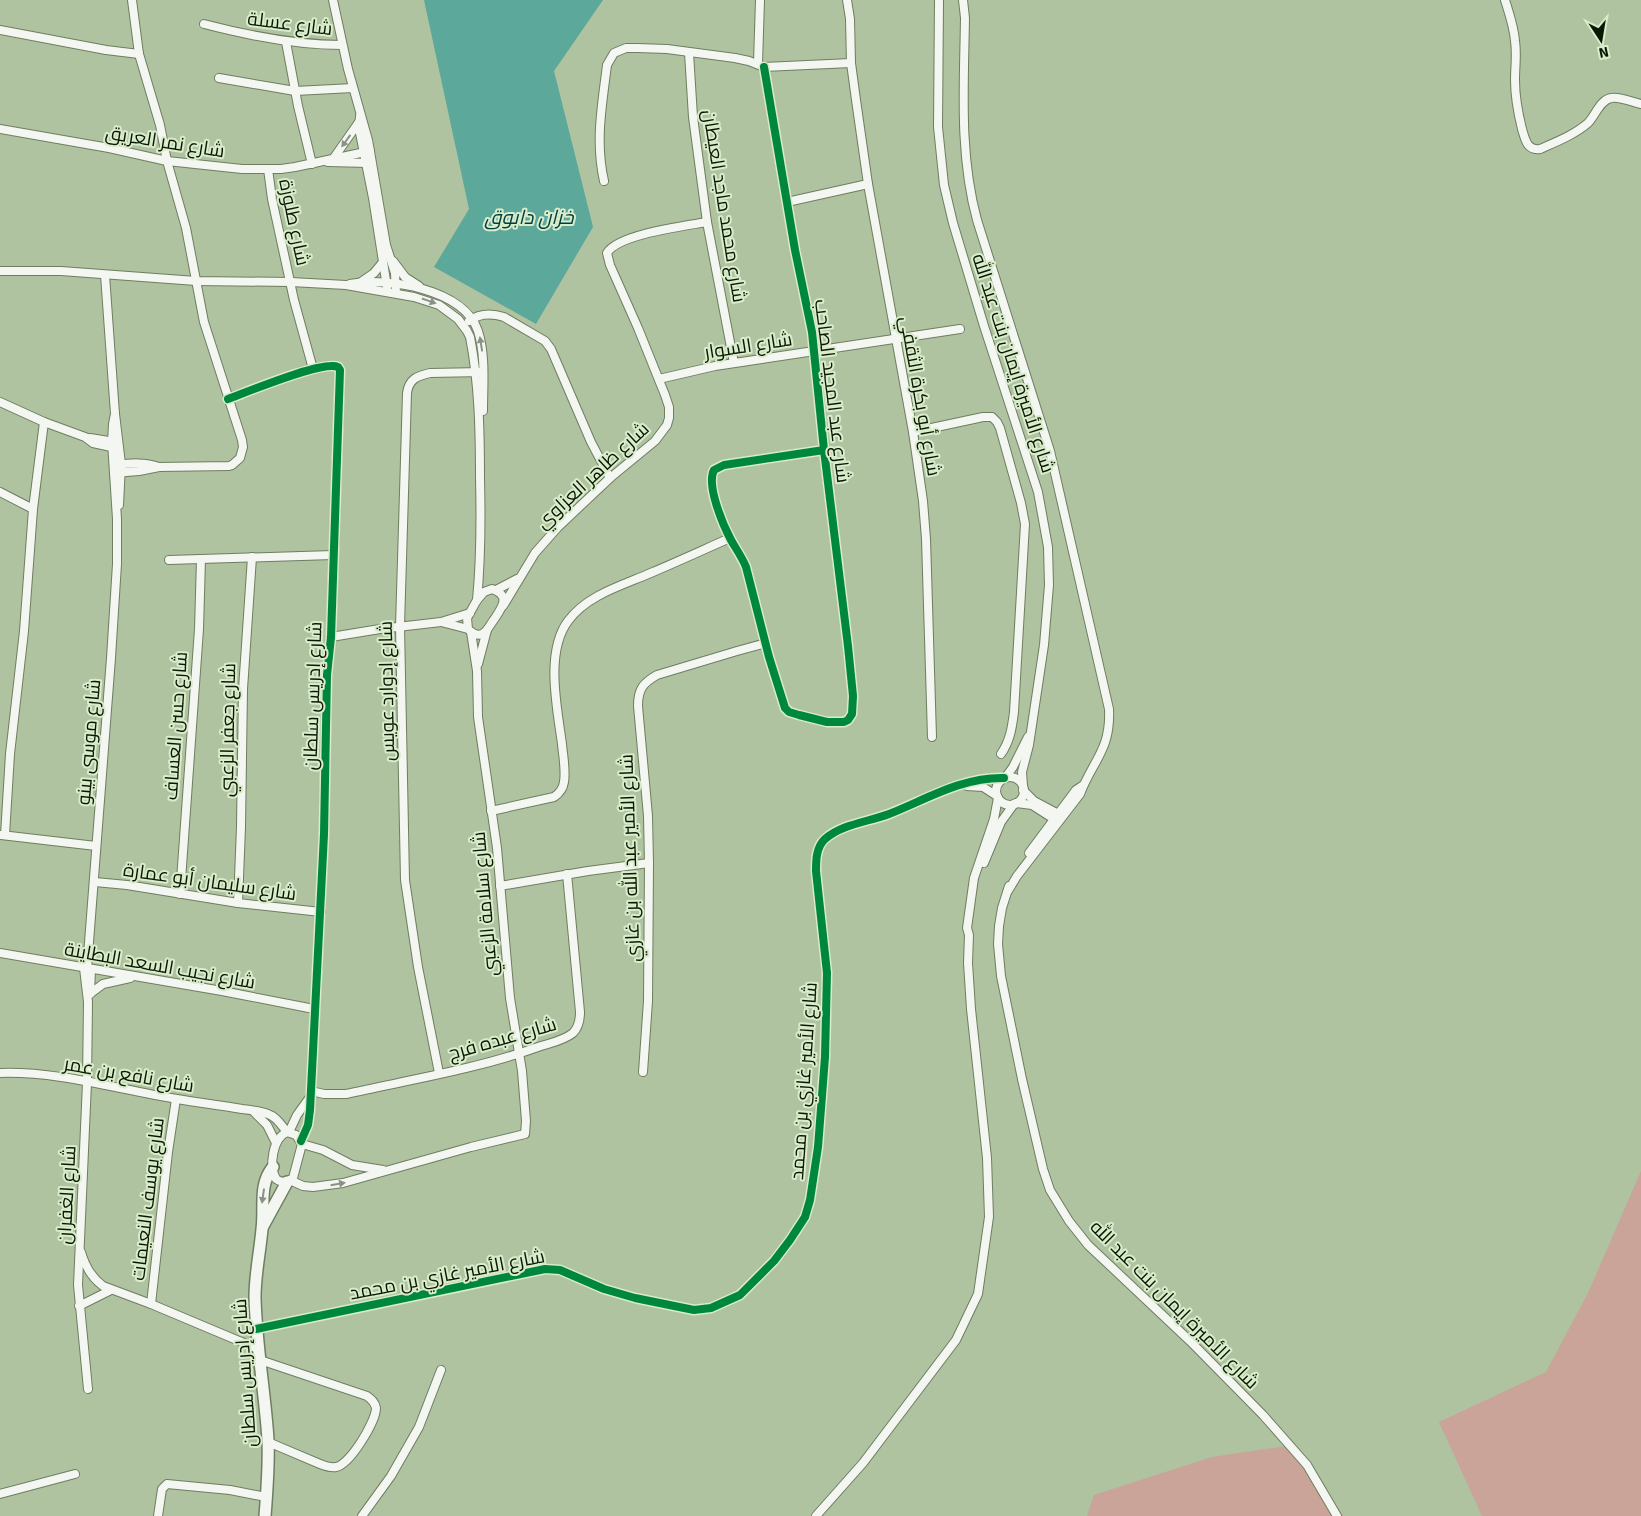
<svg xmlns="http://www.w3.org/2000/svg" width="1641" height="1516" font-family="Signika,Cairo,sans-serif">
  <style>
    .green { fill: #caa399 }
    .water { fill: #5ca89a }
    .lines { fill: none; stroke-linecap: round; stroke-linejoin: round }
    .street-casing { stroke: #6f7d62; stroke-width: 10 }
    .secondary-casing { stroke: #6f7d62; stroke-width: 14 }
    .street { stroke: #f3f6f1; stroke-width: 8 }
    .secondary { stroke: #f3f6f1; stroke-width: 11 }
    .cycleway-casing { stroke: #d9eccc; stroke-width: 11 }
    .cycleway { stroke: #00873e; stroke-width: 8 }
    .oneway { fill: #8a9285 }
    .labels { text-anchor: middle; stroke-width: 4; stroke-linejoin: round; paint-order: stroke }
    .street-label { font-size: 19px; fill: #0a1701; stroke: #d9eccc }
    .water-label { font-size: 20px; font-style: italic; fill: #003e3c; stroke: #d9eccc }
  </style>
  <rect width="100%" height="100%" fill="#afc3a0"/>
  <g class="green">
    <polygon points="1641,1171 1641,1516 1482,1516 1439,1422 1546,1372 1588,1293"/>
    <polygon points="1293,1445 1343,1516 1087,1516 1094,1495 1212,1457"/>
  </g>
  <polygon class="water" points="424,0 603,0 554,71 593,227 536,324 434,267 469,209"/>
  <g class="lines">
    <defs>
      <g id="street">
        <polyline points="333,0 348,69 368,140 386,245 395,273 396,293"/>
        <polyline points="847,0 850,19 851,63 856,100 868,184 913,432 923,501 926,539 932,737"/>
        <polyline points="939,0 938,127 944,185 953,223 984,326 1038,492 1048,547 1049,585 1044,645 1029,745 1022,772 1023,786"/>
        <path d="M963,0L965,18C964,86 959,154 977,220L1050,451L1109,709C1111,750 1093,760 1080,794L1017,876L1008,891"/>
        <path d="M1505,0C1509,13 1514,27 1515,41C1517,54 1515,67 1515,80C1515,97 1518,113 1522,129C1525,139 1527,151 1540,149C1556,142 1574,135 1588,123C1595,116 1600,100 1611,98C1619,96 1632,102 1641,104"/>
        <path d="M204,24C250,36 295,45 342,45"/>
        <polyline points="0,30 106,50 139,54"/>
        <polyline points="286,42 298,106 312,164"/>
        <polyline points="689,53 693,117 707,222 734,363"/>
        <polyline points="758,63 760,0"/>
        <path d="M764,67L795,250L812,332L824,450L848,646L853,696L852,714L848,720L844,722H827L799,715L789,712L785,708L769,657L746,567C742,557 736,549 731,540C723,525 706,485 714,470L724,465L824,450"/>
        <polyline points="219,78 295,91 353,88"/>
        <polyline points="360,116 359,128 373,198 387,287"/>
        <polyline points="0,129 109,148 167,161 242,169 281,169 295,167 370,151"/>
        <polyline points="333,159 359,122"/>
        <polyline points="328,162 369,163"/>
        <polyline points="268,169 272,199 294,300 313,369"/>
        <path d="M604,181C595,141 602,106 607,65L614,53L626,48H637L667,49L735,58L749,61L764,67L851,63"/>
        <polyline points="787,202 868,184"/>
        <polyline points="393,261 405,277 419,286"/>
        <path d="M0,271H61L196,281L291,282L346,285L414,297L439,305L458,319L467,331L470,337C479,383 480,431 480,478C481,519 481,559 477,600"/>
        <polyline points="105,275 115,414 121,464 119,505"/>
        <polyline points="361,282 374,273 383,262"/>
        <path d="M350,284C388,277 464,289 478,331C486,356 483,386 483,411"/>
        <path d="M469,321C480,313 491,313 504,317L545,341L551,349L591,442L610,478"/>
        <polyline points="659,379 715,366 960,329"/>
        <path d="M228,399C247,392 323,360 338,367L340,370L331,637L327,675L324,834L310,1110L308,1125L301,1141"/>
        <polyline points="0,402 44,422 85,437 93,443 116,448"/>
        <path d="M913,432L983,417H992L997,422L1000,428L1021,503L1025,524L1014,712C1012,728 1010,741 1001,754"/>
        <polyline points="90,438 115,442"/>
        <path d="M116,465C131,463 145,462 159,467"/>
        <polyline points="114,473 139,471 159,467 229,466 232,465 240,458 243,447 242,440 204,322 186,228 167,161 160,125 139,54 132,0"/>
        <polyline points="0,492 33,509"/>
        <polyline points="169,560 333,555"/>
        <path d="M492,589C513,596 500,610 493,621C490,625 487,632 482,634C477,636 472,633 468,629L467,618L477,600L484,592Z"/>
        <polyline points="496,590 517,579"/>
        <path d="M503,606L535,553L558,527L610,478L655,441L667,425L669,418V407L665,395L638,328L610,265L607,253C618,234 685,226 707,222"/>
        <polyline points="441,622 468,629"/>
        <polyline points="331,637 380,629 441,622 470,613"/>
        <polyline points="478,664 487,630"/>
        <circle cx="1010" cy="791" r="14"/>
        <polyline points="1005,778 1013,767 1028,737"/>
        <polyline points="967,786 983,787 997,796"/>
        <polyline points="1023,790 1034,801 1062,816"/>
        <polyline points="1016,803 1032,805 1057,821"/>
        <path d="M491,811L554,797C560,793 563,789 564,782C566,770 563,756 562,744C557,707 545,652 568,621C588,594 624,585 653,572C679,561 705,549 730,538"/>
        <polyline points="1,835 96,846"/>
        <polyline points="5,835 10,754 24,631 33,509 44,422"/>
        <polyline points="1029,853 1076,790 1082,786"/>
        <polyline points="984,863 1001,822 1014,804"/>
        <polyline points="95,882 127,885 238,903 321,912"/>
        <polyline points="500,886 588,871 649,863"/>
        <polyline points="1009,886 1002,908 999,926 998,944 1001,976 1022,1079 1043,1169 1050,1190 1069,1221 1088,1245 1190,1341 1263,1415 1307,1465 1337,1516"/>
        <polyline points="180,894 199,629 201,559"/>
        <polyline points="238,903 241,827 243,689 252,557"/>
        <polyline points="0,953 222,991 314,1009"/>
        <polyline points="84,968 88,1002 87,1083 78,1285 88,1389"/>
        <polyline points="87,968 111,658 117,564 117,519 112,442 113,424 115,414"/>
        <polyline points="91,993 103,984 130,978"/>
        <polyline points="90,994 91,969"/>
        <path d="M643,1072L648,1001L649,863L648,816L638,706C638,689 643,683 657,675L737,651L766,643"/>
        <path d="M0,1073C60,1071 119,1090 177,1099C199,1103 220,1105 242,1109C250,1110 260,1111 268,1114C277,1117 281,1125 287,1132"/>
        <path d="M439,1073L418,967L405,880L400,626L407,393C409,379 417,376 430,373L483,372"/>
        <path d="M311,1091L324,1094H346C409,1080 477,1069 538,1047C550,1043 563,1041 573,1033C579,1027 580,1020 580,1012L567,874"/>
        <polyline points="254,1112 267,1125 276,1143"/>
        <path d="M287,1132L296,1135L302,1144L293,1178C288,1183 282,1183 276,1179C269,1166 272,1139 287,1132Z"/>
        <polyline points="289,1132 297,1115 310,1097"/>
        <polyline points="302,1144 323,1150 352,1165 383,1170"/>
        <polyline points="290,1180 303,1186 313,1187 343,1183 471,1147 525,1134 526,1121 522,1071 510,998 497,848 478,717 477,671 471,632"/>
        <path d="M81,1252C85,1266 92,1278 103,1286L151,1304L258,1349"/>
        <polyline points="151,1304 168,1152 176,1099"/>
        <polyline points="79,1306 111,1290"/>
        <path d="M256,1329L545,1269L560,1270L604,1289L635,1298L694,1310L711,1308L740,1295L774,1261L790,1240L805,1217L810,1200L818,1147L825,1057L827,973L816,871C816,861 816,847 825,839C842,824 868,822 889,814C927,799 962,777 1004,778"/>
        <path d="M260,1360L367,1396C371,1399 375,1402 376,1408C376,1421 350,1465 336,1467C330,1468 325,1466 320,1464L268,1442"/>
        <polyline points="0,1494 75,1474"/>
        <polyline points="158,1516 162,1489 167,1484 230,1490 266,1497"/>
        <polyline points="362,1516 391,1476 419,1427 441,1370"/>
        <polyline points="816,1516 863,1463 956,1340 978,1294 989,1217 987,1158 971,1009 968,963 969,935 967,928 974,878 994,819 998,798"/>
      </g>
      <g id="secondary">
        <polyline points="263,1226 287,1182"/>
        <path d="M265,1516C267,1491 269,1465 268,1440C265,1392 256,1345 255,1297C255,1274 260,1252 262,1229C265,1208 258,1185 273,1167"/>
      </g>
    </defs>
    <use href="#street" class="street-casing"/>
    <use href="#secondary" class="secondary-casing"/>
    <use href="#street" class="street"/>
    <use href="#secondary" class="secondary"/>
    <defs>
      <g id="cycleway">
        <path d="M764,67L795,250L812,332L824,450L848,646L853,696L852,714L848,720L844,722H827L799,715L789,712L785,708L769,657L746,567C742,557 736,549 731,540C723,525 706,485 714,470L724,465L824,450"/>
        <path d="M228,399C247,392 323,360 338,367L340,370L331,637L327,675L324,834L310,1110L308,1125L301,1141"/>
        <path d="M256,1329L545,1269L560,1270L604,1289L635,1298L694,1310L711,1308L740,1295L774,1261L790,1240L805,1217L810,1200L818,1147L825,1057L827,973L816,871C816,861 816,847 825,839C842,824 868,822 889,814C927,799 962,777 1004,778"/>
      </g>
    </defs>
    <use href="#cycleway" class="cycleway-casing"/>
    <use href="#cycleway" class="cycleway"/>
  </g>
  <defs><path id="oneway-solid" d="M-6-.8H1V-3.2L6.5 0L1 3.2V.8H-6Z" transform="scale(1.25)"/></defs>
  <g class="oneway">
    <use href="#oneway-solid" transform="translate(346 141) rotate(126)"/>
    <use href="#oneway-solid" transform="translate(429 301) rotate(19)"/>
    <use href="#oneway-solid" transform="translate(481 344) rotate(-99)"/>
    <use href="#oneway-solid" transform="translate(338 1184) rotate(-10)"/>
    <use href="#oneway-solid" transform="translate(263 1196) rotate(98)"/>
  </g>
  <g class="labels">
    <g class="street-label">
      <text transform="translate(290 23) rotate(7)" y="7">شارع عسلة</text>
      <text transform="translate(165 141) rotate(9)" y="7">شارع نمر العريق</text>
      <text transform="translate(725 206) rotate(81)" y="7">شارع محمد ماجد العيطان</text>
      <text transform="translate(295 222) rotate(78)" y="7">شارع طلوزة</text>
      <text transform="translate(748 345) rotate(-9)" y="7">شارع السوار</text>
      <text transform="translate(1014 363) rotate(72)" y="7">شارع الأميرة إيمان بنت عبد الله</text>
      <text transform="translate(833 391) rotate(83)" y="7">شارع عبد المجيد الصاحب</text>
      <text transform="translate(921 396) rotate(80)" y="7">شارع أبو بكرة الثقفي</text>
      <text transform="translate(592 475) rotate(-43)" y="7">شارع ظاهر العزاوي</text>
      <text transform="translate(386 691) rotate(-91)" y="7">شارع إدوارد عويس</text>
      <text transform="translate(312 696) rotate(-88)" y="7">شارع إدريس سلطان</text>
      <text transform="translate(175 726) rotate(-86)" y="7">شارع حسن العساف</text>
      <text transform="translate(227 730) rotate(-89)" y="7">شارع جعفر الزعبي</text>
      <text transform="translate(88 742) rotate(-85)" y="7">شارع موسى بينو</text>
      <text transform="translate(629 858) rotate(-92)" y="7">شارع الأمير عبد الله بن غازي</text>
      <text transform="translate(210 881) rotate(8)" y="7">شارع سليمان أبو عمارة</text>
      <text transform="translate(484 904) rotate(-95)" y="7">شارع سلامة الزعبي</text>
      <text transform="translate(160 965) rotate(10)" y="7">شارع نجيب السعد البطاينة</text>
      <text transform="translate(502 1038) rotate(-16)" y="7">شارع عبده فرج</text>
      <text transform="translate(129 1074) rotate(10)" y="7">شارع نافع بن عمر</text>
      <text transform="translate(803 1081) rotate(-86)" y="7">شارع الأمير غازي بن محمد</text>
      <text transform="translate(66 1195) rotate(-87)" y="7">شارع الغفران</text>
      <text transform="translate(147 1199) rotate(-83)" y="7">شارع يوسف النعيمات</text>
      <text transform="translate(447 1274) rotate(-11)" y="7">شارع الأمير غازي بن محمد</text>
      <text transform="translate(1175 1304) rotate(45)" y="7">شارع الأميرة إيمان بنت عبد الله</text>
      <text transform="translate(244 1373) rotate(-94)" y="7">شارع إدريس سلطان</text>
    </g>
    <g class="water-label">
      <text x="529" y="224">خزان دابوق</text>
    </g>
  </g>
  <g transform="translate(1601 40) rotate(168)" stroke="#d9eccc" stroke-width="4" paint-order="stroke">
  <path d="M0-4L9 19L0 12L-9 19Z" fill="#0a1701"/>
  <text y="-8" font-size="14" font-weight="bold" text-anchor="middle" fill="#0a1701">N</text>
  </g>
</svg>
